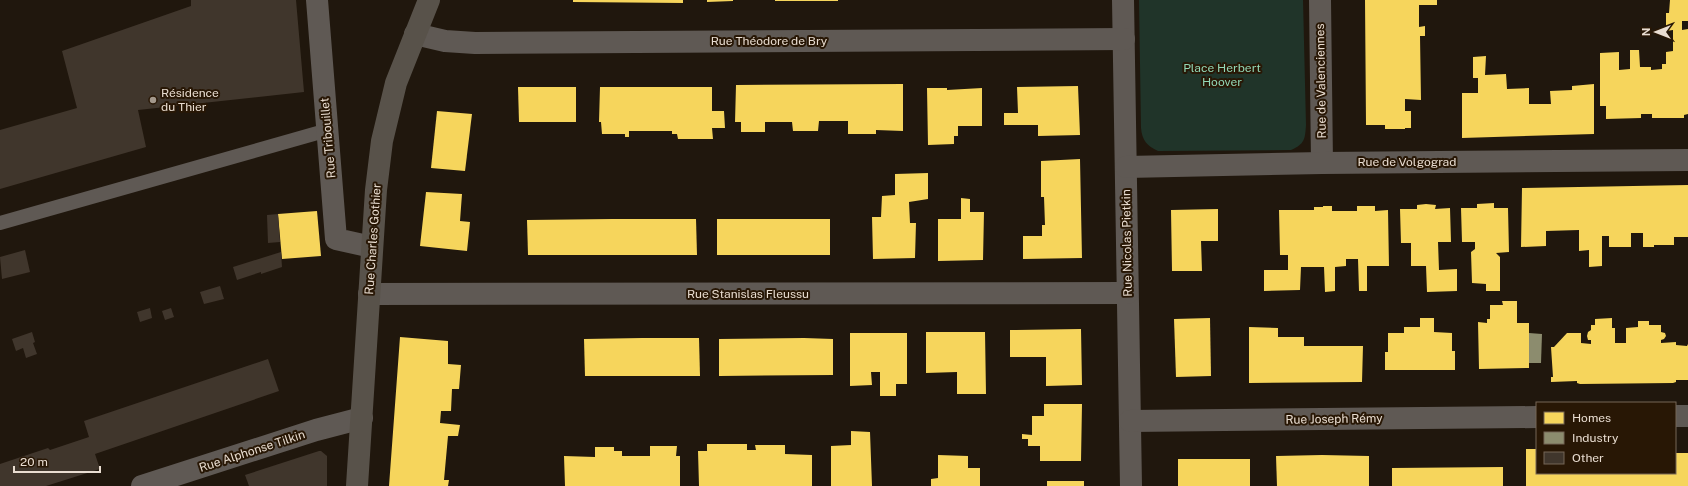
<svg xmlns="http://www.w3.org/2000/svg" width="1688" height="486" font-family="'Public Sans',sans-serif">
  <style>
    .green { fill: #203429 }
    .homes { fill: #f6d55c }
    .industry { fill: #8c8c6e }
    .building { fill: #40362c }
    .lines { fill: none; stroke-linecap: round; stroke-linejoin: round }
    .lane { stroke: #5f5954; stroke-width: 14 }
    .street { stroke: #5f5954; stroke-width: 22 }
    .secondary { stroke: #58524a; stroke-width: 22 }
    .poi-dot { fill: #a3988c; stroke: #281705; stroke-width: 1.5 }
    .labels { text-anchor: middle; stroke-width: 4; stroke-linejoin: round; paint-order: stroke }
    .street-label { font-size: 12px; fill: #e9ddd1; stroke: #281705 }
    .park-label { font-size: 12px; fill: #92d8b7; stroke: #281705 }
    .poi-label { font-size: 12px; fill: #e9ddd1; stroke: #281705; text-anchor: start }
  </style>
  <rect width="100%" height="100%" fill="#20170d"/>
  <path class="green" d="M1139,0H1303L1306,125C1305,139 1305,144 1291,150L1158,151C1147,146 1142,140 1141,128Z"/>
  <g class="homes">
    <polygon points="573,0 683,0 683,3 573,2"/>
    <polygon points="707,0 733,0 733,1 707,2"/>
    <rect x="775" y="0" width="63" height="1"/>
    <polygon points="1365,0 1437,0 1437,5 1419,5 1419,27 1425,26 1425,36 1420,36 1421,100 1405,99 1405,111 1411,111 1411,128 1405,128 1405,129 1385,129 1385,125 1366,125"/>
    <polygon points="1670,0 1688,0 1688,21 1682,21 1682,30 1688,29 1688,114 1684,115 1684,118 1652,118 1652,114 1641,114 1641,118 1606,119 1606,106 1600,106 1600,53 1619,52 1619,70 1630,69 1630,50 1639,50 1640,67 1651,67 1651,70 1662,69 1662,64 1666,64 1666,52 1673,51 1673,30 1666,31 1666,13 1669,13"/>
    <polygon points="1486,56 1485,75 1506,74 1507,89 1529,88 1529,104 1551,104 1550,91 1572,90 1572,86 1594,84 1594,134 1462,138 1462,93 1478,93 1478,78 1473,78 1473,57"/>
    <polygon points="903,84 903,131 876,130 876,134 848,134 848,121 819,121 818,131 793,131 792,122 765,122 765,132 741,132 741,122 735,122 736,85"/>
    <polygon points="1078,86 1080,135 1038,136 1038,125 1004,125 1004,113 1018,113 1017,87"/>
    <polygon points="518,87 576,87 576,122 519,122"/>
    <polygon points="600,87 712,87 712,111 724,111 725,128 712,128 713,139 678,139 677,134 672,134 672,131 629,131 629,137 625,137 625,134 602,134 601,122 599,122"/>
    <polygon points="927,88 947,88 947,90 982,88 982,126 958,126 958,136 954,136 954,144 928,145"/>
    <polygon points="437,111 472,114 465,171 431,168"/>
    <polygon points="1080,159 1082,258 1023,259 1023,236 1042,236 1042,225 1045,225 1044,197 1041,197 1041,161"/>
    <polygon points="928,173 928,199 909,202 910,223 916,223 915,258 873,259 872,217 881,217 882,196 895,195 895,174"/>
    <polygon points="1688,185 1688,237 1674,237 1674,245 1654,245 1654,247 1643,247 1643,233 1631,233 1631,247 1609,247 1609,236 1602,236 1602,266 1589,267 1589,250 1579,251 1579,230 1546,231 1546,246 1521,247 1522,188"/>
    <polygon points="426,192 462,194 460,221 470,222 467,251 420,246"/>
    <polygon points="961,198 970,199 970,212 984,212 983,260 938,261 938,219 961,219"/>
    <polygon points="1494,203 1494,208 1508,208 1509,252 1496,253 1500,257 1500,291 1486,291 1486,284 1472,283 1471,252 1475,249 1475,242 1462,242 1461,208 1477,208 1477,204"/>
    <polygon points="1426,204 1436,205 1435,209 1450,208 1451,242 1438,242 1439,270 1457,269 1457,291 1427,292 1426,266 1411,266 1411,243 1401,243 1400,209 1417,209 1417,205"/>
    <polygon points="1323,206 1332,206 1332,211 1357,211 1357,206 1375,206 1375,211 1388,210 1389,266 1367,266 1367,291 1359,291 1358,259 1346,259 1346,266 1335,267 1335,291 1325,292 1324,267 1301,267 1300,290 1264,291 1264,270 1288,270 1288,255 1280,255 1279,210 1314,210 1314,207 1323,207"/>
    <polygon points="1218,209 1218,241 1201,241 1202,271 1172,271 1171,210"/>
    <polygon points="317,211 321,256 282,259 278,214"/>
    <polygon points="612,219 696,219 697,255 528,255 527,220"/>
    <rect x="717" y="219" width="113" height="36"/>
    <polygon points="1502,301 1517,301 1517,323 1529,323 1529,368 1479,369 1478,322 1487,323 1487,319 1490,319 1490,305 1503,305"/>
    <polygon points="1210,318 1211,376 1176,377 1174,319"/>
    <polygon points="1420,318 1434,318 1434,332 1452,333 1452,351 1455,351 1455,370 1385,370 1385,352 1388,352 1388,333 1404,333 1404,327 1420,327"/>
    <polygon points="1612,318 1612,328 1615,328 1615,343 1626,343 1626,328 1638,327 1638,321 1649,321 1649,325 1661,325 1661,332 1665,333 1666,336 1664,339 1661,340 1661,343 1676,342 1676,345 1687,346 1688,344 1688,380 1676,380 1676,382 1673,383 1580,384 1577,383 1577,381 1551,382 1551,377 1553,377 1551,347 1554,347 1567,333 1581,333 1581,343 1591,344 1591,340 1588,340 1587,336 1588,332 1591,330 1591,325 1595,325 1595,319"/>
    <polygon points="1249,327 1278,328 1278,337 1304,337 1304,346 1363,346 1362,382 1249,383"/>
    <polygon points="1081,329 1082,385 1046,386 1046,357 1010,357 1010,330"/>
    <polygon points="926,332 985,332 986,394 957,394 957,372 926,373"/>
    <polygon points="850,333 907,333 907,384 896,384 896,396 880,396 880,372 871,372 872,385 850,386"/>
    <polygon points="400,337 448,341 448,364 461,365 459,389 452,389 451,411 441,411 440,423 460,425 458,436 448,436 444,480 449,480 448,486 389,486"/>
    <polygon points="642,338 699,338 700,376 585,376 584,339"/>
    <polygon points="804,338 833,339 833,375 719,376 719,339"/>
    <polygon points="1044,404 1082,404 1081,461 1040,461 1040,446 1028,446 1028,439 1022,439 1022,434 1032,435 1032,416 1044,416"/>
    <polygon points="851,431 870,432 872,486 831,486 831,446 851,445"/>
    <polygon points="707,444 747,444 747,450 756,450 755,445 785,445 785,454 812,455 812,486 699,486 698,451 707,451"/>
    <polygon points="650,446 677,446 676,456 680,456 680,486 565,486 564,456 595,457 595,447 614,447 614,451 622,451 622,456 650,456"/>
    <polygon points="1526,449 1537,449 1537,473 1675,473 1675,453 1688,453 1688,486 1526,486"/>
    <polygon points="938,455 968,456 968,468 980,468 980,486 931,486 931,479 938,478"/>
    <polygon points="1322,455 1369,456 1369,486 1277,486 1276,456"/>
    <rect x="1178" y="459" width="72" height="27"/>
    <polygon points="1503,467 1503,486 1392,486 1392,468"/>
    <rect x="1047" y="481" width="37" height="5"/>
  </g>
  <polygon class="industry" points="1529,333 1542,334 1541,363 1529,363"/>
  <g class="building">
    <polygon points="191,0 296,0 304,92 138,110 146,147 0,189 0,130 77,108 62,51 191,6"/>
    <polygon points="278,214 280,242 268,243 267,215"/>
    <polygon points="25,250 30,272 2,279 0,257"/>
    <polygon points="281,252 282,267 261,274 261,272 237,280 233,267"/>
    <polygon points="220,286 224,299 204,304 200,292"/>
    <polygon points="150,308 152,318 140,322 137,312"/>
    <polygon points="171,308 174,317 165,320 162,311"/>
    <polygon points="32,332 35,342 33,343 37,354 26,358 23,348 16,351 12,339"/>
    <polygon points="268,359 279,391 95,454 100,469 46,486 0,486 0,464 48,448 50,450 89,437 84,421"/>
    <polygon points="319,451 321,451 327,456 327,486 249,486 245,475"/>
  </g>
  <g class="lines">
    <polyline class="lane" points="0,223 328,130"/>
    <g class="street">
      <polyline points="317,0 336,239 372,247"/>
      <polyline points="1123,0 1131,486"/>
      <polyline points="1320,0 1322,163"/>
      <polyline points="415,34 445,41 475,43 1124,39"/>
      <polyline points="1126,167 1322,163 1688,160"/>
      <polyline points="369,294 1127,293"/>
      <polyline points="1675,416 1688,416"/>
      <polyline points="1130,421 1537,417"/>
      <polyline points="142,486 316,430 362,418"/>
    </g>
    <polyline class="secondary" points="357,486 376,190 382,141 396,83 429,0"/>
  </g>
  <circle class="poi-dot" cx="153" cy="100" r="4"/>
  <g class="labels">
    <g class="street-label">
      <text x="769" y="45">Rue Théodore de Bry</text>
      <text transform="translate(1321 81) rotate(-91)" y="4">Rue de Valenciennes</text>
      <text transform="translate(328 138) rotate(-95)" y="4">Rue Tribouillet</text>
      <text x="1407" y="166">Rue de Volgograd</text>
      <text transform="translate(373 239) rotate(-86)" y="4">Rue Charles Gothier</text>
      <text transform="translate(1127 243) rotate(-91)" y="4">Rue Nicolas Pietkin</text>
      <text x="748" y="298">Rue Stanislas Fleussu</text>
      <text transform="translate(1334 419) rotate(-1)" y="4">Rue Joseph Rémy</text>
      <text transform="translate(252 451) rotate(-18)" y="4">Rue Alphonse Tilkin</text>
    </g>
    <g class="park-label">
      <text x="1222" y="72">Place Herbert<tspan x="1222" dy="14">Hoover</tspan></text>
    </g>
    <g class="poi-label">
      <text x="161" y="97">Résidence<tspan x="161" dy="14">du Thier</tspan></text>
    </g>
  </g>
  <rect x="1536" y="402" width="140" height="72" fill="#281705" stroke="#756657"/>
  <rect x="1544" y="412" width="20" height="12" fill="#f6d55c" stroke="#756657"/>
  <text x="1572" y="422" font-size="12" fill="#e9ddd1">Homes</text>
  <rect x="1544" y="432" width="20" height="12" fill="#8c8c6e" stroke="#756657"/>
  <text x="1572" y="442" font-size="12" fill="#e9ddd1">Industry</text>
  <rect x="1544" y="452" width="20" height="12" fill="#40362c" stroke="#756657"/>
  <text x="1572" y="462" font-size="12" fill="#e9ddd1">Other</text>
  <g transform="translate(1656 32) rotate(270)" stroke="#281705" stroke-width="3" paint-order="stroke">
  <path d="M0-3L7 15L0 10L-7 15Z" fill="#e9ddd1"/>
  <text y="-6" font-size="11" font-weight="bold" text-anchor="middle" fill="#e9ddd1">N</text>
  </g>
  <path d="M14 466v6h86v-6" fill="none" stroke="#e9ddd1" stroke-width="2"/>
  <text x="20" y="466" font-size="12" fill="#e9ddd1" stroke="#281705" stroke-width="3" paint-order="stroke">20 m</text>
</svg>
